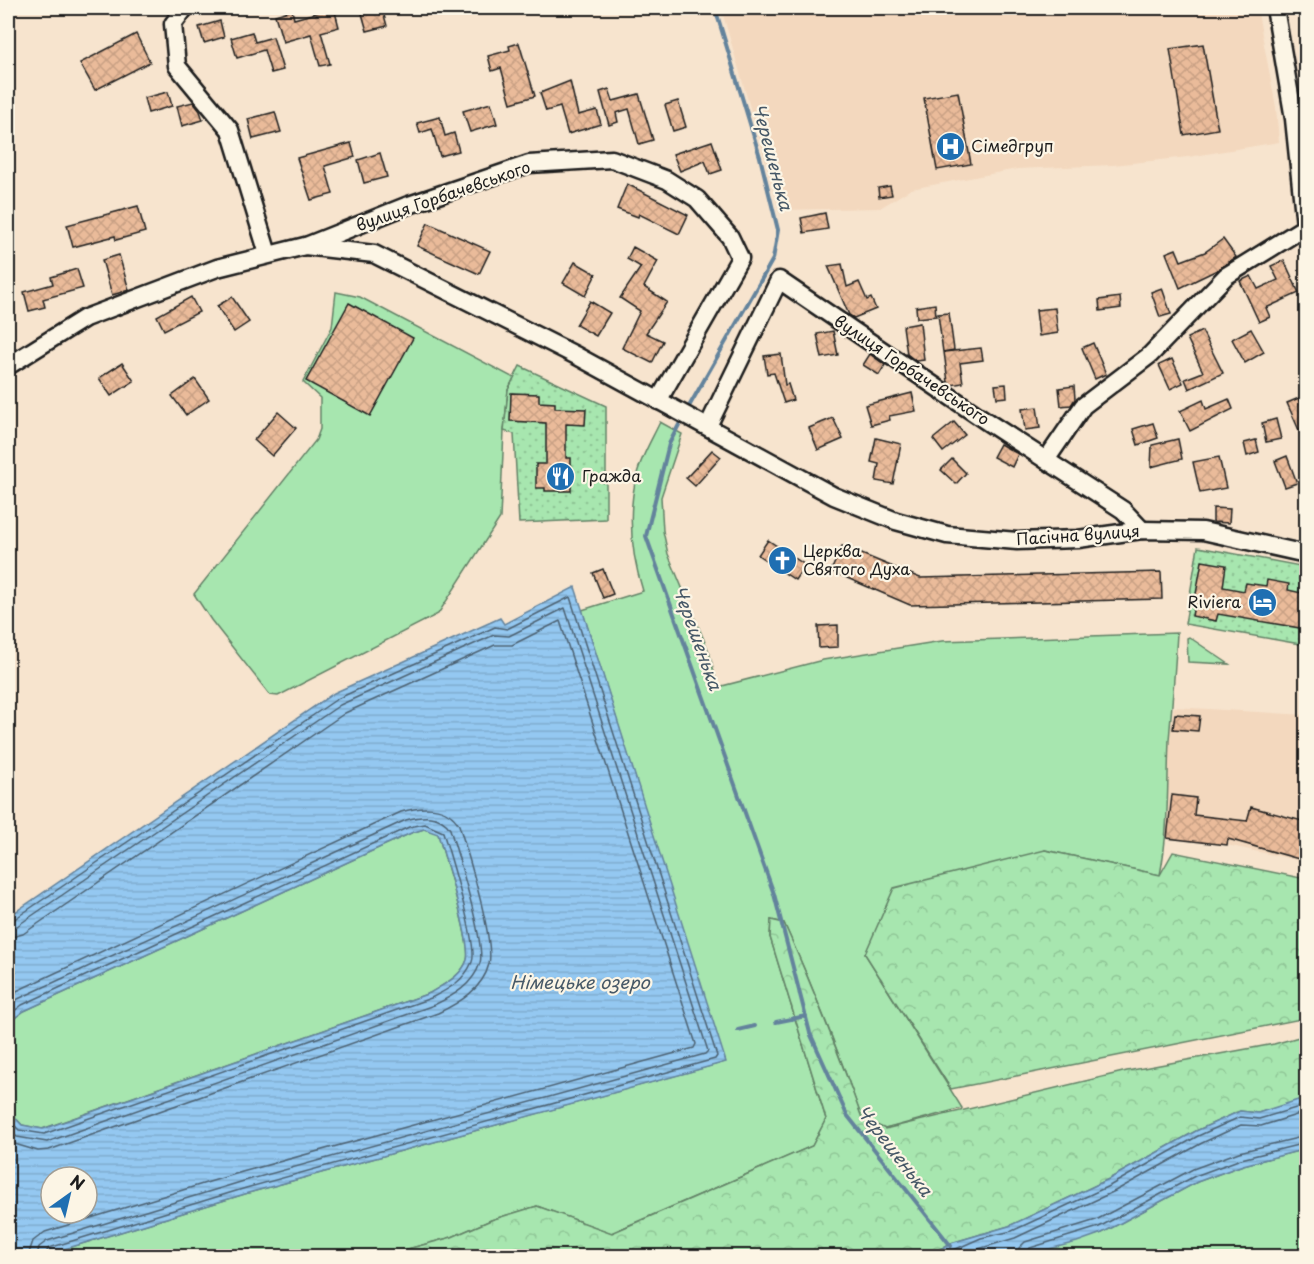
<svg xmlns="http://www.w3.org/2000/svg" width="1314" height="1264" font-family="'Playpen Sans',sans-serif">
  <style>
    .built { fill: #f3d8be }
    .green { fill: #a7e6af; stroke: #628166; stroke-width: 1.5 }
    .forest { fill: url(#forest-crowns); stroke: #628166; stroke-width: 1.5 }
    .park { fill: url(#park-dots); stroke: #628166; stroke-width: 1.5 }
    .water { fill: url(#water-rules); stroke: #64839c; stroke-width: 1.5; fill-rule: evenodd }
    .lines { fill: none; stroke-linecap: round; stroke-linejoin: round }
    .shore { stroke: #4c6171; stroke-width: 1.5 }
    .stream { stroke: #64839c; stroke-width: 4 }
    .building { fill: url(#building-cross-hatch); stroke: #1c1c1c; stroke-width: 1.5 }
    .minor-casing { stroke: #1c1c1c; stroke-width: 21 }
    .minor { stroke: #fcf5e5; stroke-width: 16 }
    .labels { text-anchor: middle; stroke-width: 4.5; stroke-linejoin: round; paint-order: stroke }
    .poi-label { font-size: 16px; fill: #1c1c1c; stroke: #fcf5e5; text-anchor: start }
    .street-label { font-size: 16px; fill: #1c1c1c; stroke: #fcf5e5 }
    .water-label { font-size: 18px; font-style: italic; fill: #465867; stroke: #fcf5e5 }
  </style>
  <defs>
    <pattern id="forest-crowns" width="20" height="18" patternUnits="userSpaceOnUse" patternTransform="scale(1.5)"><rect width="20" height="18" fill="#a7e6af"/><path d="M2 6a3 3 0 1 1 6 0M12 15a3 3 0 1 1 6 0" fill="none" stroke="#8fc596"/></pattern>
    <pattern id="park-dots" width="8" height="8" patternUnits="userSpaceOnUse" patternTransform="scale(1.5)"><rect width="8" height="8" fill="#a7e6af"/><path d="M2 2h.1M6 6h.1" fill="none" stroke="#8fc596" stroke-width="1.8" stroke-linecap="round"/></pattern>
    <pattern id="water-rules" width="6" height="5" patternUnits="userSpaceOnUse" patternTransform="scale(1.5)"><rect width="6" height="5" fill="#94c8f1"/><path d="M0 2.5h6" fill="none" stroke="#7fabce"/></pattern>
    <pattern id="building-cross-hatch" width="8" height="8" patternUnits="userSpaceOnUse" patternTransform="scale(1.5)"><rect width="8" height="8" fill="#eabb9a"/><path d="M0 0l8 8M0 8l8-8" fill="none" stroke="#c8a084"/></pattern>
  </defs>
  <rect width="100%" height="100%" fill="#f7e4ce"/>
  <filter id="ink" filterUnits="userSpaceOnUse"><feTurbulence type="fractalNoise" baseFrequency=".0167" numOctaves="2"/><feDisplacementMap in="SourceGraphic" scale="12" xChannelSelector="R" yChannelSelector="G"/><feConvolveMatrix kernelMatrix="1 2 1 2 8 2 1 2 1" color-interpolation-filters="sRGB"/></filter>
  <g filter="url(#ink)">
    <g class="built">
      <polygon points="721,8 1257,8 1276,107 1279,142 1188,157 1113,165 1017,169 911,189 880,208 780,210"/>
      <polygon points="1174,707 1306,715 1306,862 1227,845 1167,838 1169,739"/>
    </g>
    <g class="green">
      <polygon points="336,292 360,297 514,378 508,390 504,431 500,518 438,614 278,696 270,695 211,620 194,594 316,440 320,429 320,398 303,382 332,327"/>
      <path d="M660,422L682,434L661,497L663,531L668,554L709,652L718,687L823,660L942,641L1177,633C1175,669 1172,705 1169,740C1167,786 1169,830 1160,875L1045,850L865,954L962,1108L885,1129L862,1119C839,1052 813,987 784,923L771,920L770,937L826,1119L812,1146L611,1233L537,1206L491,1220L452,1237L404,1250L391,1256H42L248,1193L725,1062L582,610L643,591C631,553 627,513 637,474C641,457 652,439 660,422Z"/>
      <polygon points="1189,637 1229,664 1188,662 1187,638"/>
      <path d="M424,829L438,833C443,855 472,943 467,960C461,977 444,984 430,993L42,1129L22,1125L8,1110V1023L24,1011L411,833Z"/>
      <polygon points="1306,1149 1306,1256 1021,1256 1102,1233 1197,1182 1243,1165"/>
    </g>
    <g class="forest">
      <polygon points="1045,850 1160,875 1173,852 1306,879 1306,1018 951,1089 865,954 894,888"/>
      <path d="M771,920L784,923C813,987 838,1052 862,1118L885,1129L1127,1071L1274,1044L1306,1035V1099L1258,1113L1240,1111L1196,1131L1109,1179L1009,1226L951,1243L928,1256H391L404,1250L452,1237L491,1220L537,1206L612,1233L812,1146L826,1119L770,937Z"/>
    </g>
    <g class="park">
      <polygon points="520,366 606,406 606,519 519,523 514,434 504,431 508,390"/>
      <polygon points="1198,547 1306,567 1306,645 1185,624"/>
    </g>
    <g class="water">
      <path d="M575,587L726,1062L248,1193L42,1256H8V1110L22,1125L43,1129L430,993C444,984 461,977 467,960C472,943 444,856 438,834L424,829L411,833L24,1011L8,1023V917L334,693L500,618L504,624ZM51,1177H87V1213H51Z"/>
      <polygon points="1301,1099 1306,1099 1306,1149 1243,1165 1197,1182 1102,1233 1077,1242 1021,1256 928,1256 951,1243 1009,1226 1109,1179 1196,1131 1240,1111 1258,1113"/>
    </g>
    <g class="lines">
      <g class="shore">
        <polyline points="8,921 13,920 337,699 495,627 507,629 570,597 717,1056 715,1059 246,1188 49,1248 44,1256"/>
        <polyline points="8,929 17,926 340,705 494,635 509,636 565,608 708,1051 705,1054 244,1181 47,1241 39,1247 37,1256"/>
        <polyline points="8,938 23,934 345,713 495,645 512,645 560,621 696,1044 694,1048 242,1172 45,1232 33,1241 28,1256"/>
        <path d="M8,995L401,812C421,806 447,804 459,825C467,851 495,940 489,964C483,989 459,1003 438,1013L49,1150L38,1151L8,1142"/>
        <path d="M8,1006L18,999L406,820C421,816 440,813 450,829C457,852 486,945 480,963C473,985 453,996 434,1005L47,1142L17,1137L8,1130"/>
        <path d="M8,1016L22,1005L409,827L425,824L443,832C449,852 479,948 472,962C464,981 449,989 431,998L44,1134L19,1130L8,1119"/>
        <polyline points="940,1256 981,1238 1012,1231 1111,1185 1198,1136 1240,1117 1259,1119 1306,1105"/>
        <polyline points="955,1256 1015,1238 1115,1191 1202,1143 1241,1125 1261,1126 1306,1112"/>
        <polyline points="1018,1256 1019,1248 1025,1242 1096,1220 1193,1169 1239,1152 1306,1136"/>
        <polyline points="1025,1256 1030,1248 1099,1227 1195,1176 1241,1159 1306,1143"/>
      </g>
      <g class="stream">
        <polyline points="687,410 773,259 778,230 760,157 715,8"/>
        <polyline points="682,419 669,444 646,536 774,894 810,1033 847,1115 951,1246"/>
        <polyline points="776,1022 806,1016"/>
        <polyline points="738,1030 755,1026"/>
      </g>
    </g>
    <g class="building">
      <polygon points="334,8 339,27 321,32 330,64 320,66 311,34 283,42 275,15 292,10 294,19"/>
      <polygon points="369,8 382,8 387,26 367,31 361,10"/>
      <polygon points="220,21 224,37 204,43 199,27"/>
      <polygon points="252,32 255,42 273,37 283,70 271,73 264,50 237,58 231,38"/>
      <polygon points="136,34 150,62 95,90 80,63"/>
      <polygon points="519,43 535,96 511,103 501,68 492,71 488,56 510,50 509,46"/>
      <polygon points="1203,44 1218,129 1184,135 1170,49"/>
      <polygon points="570,81 578,115 597,110 601,124 568,134 560,107 546,111 540,93"/>
      <polygon points="609,89 613,101 639,94 653,140 639,144 629,109 616,113 618,122 609,125 600,92"/>
      <polygon points="168,92 172,106 148,113 144,98"/>
      <polygon points="958,92 971,164 937,170 924,98"/>
      <polygon points="678,101 686,127 673,131 665,105"/>
      <polygon points="193,102 200,111 203,120 182,126 177,106"/>
      <polygon points="491,103 497,124 470,132 463,111"/>
      <polygon points="275,112 281,132 253,139 248,119"/>
      <polygon points="440,117 445,136 454,133 459,151 440,156 432,129 420,133 417,123"/>
      <polygon points="712,141 722,170 710,174 705,161 680,171 673,154"/>
      <polygon points="351,143 355,157 325,166 333,194 311,200 297,158"/>
      <polygon points="380,153 387,177 364,183 358,160"/>
      <polygon points="627,184 688,215 679,234 639,214 638,217 617,209"/>
      <polygon points="890,186 892,195 879,197 878,188"/>
      <polygon points="138,206 145,232 116,240 115,236 73,247 67,225"/>
      <polygon points="825,213 828,229 804,233 801,218"/>
      <polygon points="428,223 490,251 479,274 417,246"/>
      <polygon points="1223,239 1236,257 1217,270 1180,288 1166,253 1176,249 1181,261 1205,252"/>
      <polygon points="633,247 658,261 644,287 667,302 646,333 663,341 652,363 622,348 640,311 620,298 641,267 627,259"/>
      <polygon points="119,255 129,290 112,295 102,260"/>
      <polygon points="1284,260 1299,293 1266,308 1270,317 1259,322 1240,281 1251,276 1258,289 1278,280 1271,266"/>
      <polygon points="575,262 596,274 585,296 563,283"/>
      <polygon points="842,264 847,287 859,282 867,300 871,298 876,309 854,318 849,315 828,266"/>
      <polygon points="77,269 83,288 43,299 45,307 29,311 24,292 53,284 51,277"/>
      <polygon points="1162,288 1171,314 1160,317 1151,292"/>
      <polygon points="191,297 199,312 164,330 157,316"/>
      <polygon points="232,297 249,322 234,332 217,306"/>
      <polygon points="1120,297 1121,308 1100,311 1099,300"/>
      <polygon points="590,301 610,313 596,336 576,325"/>
      <polygon points="349,303 413,338 370,416 306,381"/>
      <polygon points="935,304 936,316 917,318 916,307"/>
      <polygon points="1055,308 1058,333 1039,336 1036,310"/>
      <polygon points="949,313 954,350 943,352 938,314"/>
      <polygon points="920,323 924,360 916,361 907,354 903,326"/>
      <polygon points="1251,329 1264,352 1245,363 1232,339"/>
      <polygon points="833,331 838,355 822,358 817,334"/>
      <polygon points="1202,331 1223,373 1189,389 1185,379 1203,372 1187,338"/>
      <polygon points="1093,343 1106,374 1095,379 1082,348"/>
      <polygon points="981,348 983,360 960,363 963,383 951,385 948,382 944,352"/>
      <polygon points="781,354 785,385 788,384 793,400 784,403 774,373 767,374 764,356"/>
      <polygon points="870,354 885,365 879,375 863,365"/>
      <polygon points="1172,359 1183,383 1170,389 1159,365"/>
      <polygon points="122,363 134,381 111,396 99,378"/>
      <polygon points="195,379 209,399 186,415 172,396"/>
      <polygon points="1006,384 1007,397 997,398 995,385"/>
      <polygon points="1074,386 1075,399 1071,405 1061,406 1059,388"/>
      <polygon points="511,393 539,394 539,402 555,403 555,408 586,409 585,425 566,424 566,458 571,458 571,491 545,491 545,488 536,488 536,464 546,464 546,423 510,421"/>
      <polygon points="912,393 916,411 889,416 890,420 871,425 865,405"/>
      <polygon points="1299,398 1306,414 1306,446 1287,403"/>
      <polygon points="1229,399 1233,409 1190,431 1180,411 1203,400 1206,409"/>
      <polygon points="1037,407 1040,428 1025,430 1022,409"/>
      <polygon points="278,412 296,428 272,456 254,440"/>
      <polygon points="833,418 843,439 818,450 809,428"/>
      <polygon points="1276,419 1281,439 1266,442 1262,423"/>
      <polygon points="954,422 965,435 943,452 933,439"/>
      <polygon points="1153,423 1158,438 1138,445 1133,429"/>
      <polygon points="876,438 901,444 893,484 876,481 879,464 871,462"/>
      <polygon points="1178,439 1182,459 1151,467 1152,445"/>
      <polygon points="1256,440 1259,452 1247,456 1244,443"/>
      <polygon points="1000,444 1018,454 1012,467 993,457"/>
      <polygon points="712,450 721,457 695,486 686,478"/>
      <polygon points="1287,456 1297,483 1285,487 1275,461"/>
      <polygon points="1219,457 1226,488 1200,493 1193,462"/>
      <polygon points="952,459 966,473 956,484 941,470"/>
      <polygon points="1213,508 1230,509 1229,523 1213,522"/>
      <polygon points="768,540 805,565 795,580 758,555"/>
      <polygon points="842,546 920,578 1161,572 1162,599 910,605 831,571"/>
      <polygon points="1202,561 1226,565 1223,587 1244,591 1246,583 1266,586 1267,580 1289,584 1288,590 1306,594 1306,629 1218,614 1216,621 1192,616"/>
      <polygon points="603,569 613,594 603,598 593,573"/>
      <polygon points="838,625 838,647 819,648 818,626"/>
      <polygon points="1175,714 1200,716 1198,731 1173,729"/>
      <polygon points="1172,795 1196,798 1194,815 1247,821 1251,807 1306,822 1306,861 1228,839 1227,845 1167,838"/>
    </g>
    <g class="lines">
      <defs>
        <g id="minor">
          <polyline points="185,8 173,24 177,66 230,130 268,254"/>
          <polyline points="1275,8 1294,119 1306,235"/>
          <polyline points="306,246 406,206 529,164 612,159 667,180 697,199 730,237 740,258 658,401"/>
          <polyline points="8,366 85,318 217,268 305,246 374,254 577,356 834,496 896,521 947,535 1017,541 1078,539 1142,530 1203,531 1306,554"/>
          <polyline points="708,426 779,280 989,423 1123,510 1142,530"/>
          <polyline points="1046,460 1083,406 1150,355 1226,276 1305,227"/>
        </g>
      </defs>
      <use href="#minor" class="minor-casing"/>
      <use href="#minor" class="minor"/>
    </g>
  </g>
  <defs>
    <symbol id="hospital-disc" viewBox="-11 -11 22 22"><circle r="9.5" fill="#1f6fb2" stroke="#fcf5e5"/><path d="M-5-5h3v3.5h4V-5h3V5h-3V1.5h-4V5h-3Z" fill="#fff"/></symbol>
    <symbol id="restaurant-disc" viewBox="-11 -11 22 22"><circle r="9.5" fill="#1f6fb2" stroke="#fcf5e5"/><path d="M-5-6h1v4h1v-4h1v4h1v-4h1v5L-1.5 .5V6h-2V.5L-5-1ZM5-6V6H3V1.5H1.5Q1.5-4 5-6Z" fill="#fff"/></symbol>
    <symbol id="church-disc" viewBox="-11 -11 22 22"><circle r="9.5" fill="#1f6fb2" stroke="#fcf5e5"/><path d="M-1.2-6h2.4v3.5h3.3v2.4h-3.3V6h-2.4V-.1h-3.3v-2.4h3.3Z" fill="#fff"/></symbol>
    <symbol id="hotel-disc" viewBox="-11 -11 22 22"><circle r="9.5" fill="#1f6fb2" stroke="#fcf5e5"/><path d="M-6-4.5h1.5V1H6V5H4.5V3h-9V5H-6ZM-4 0a1.8 1.8 0 1 1 3.6 0ZM.5 0V-2.5h3Q6-2.5 6 0Z" fill="#fff"/></symbol>
  </defs>
  <g fill-rule="evenodd">
    <use href="#hospital-disc" x="934" y="130" width="33" height="33"/>
    <use href="#restaurant-disc" x="544" y="460" width="33" height="33"/>
    <use href="#church-disc" x="766" y="544" width="33" height="33"/>
    <use href="#hotel-disc" x="1246" y="586" width="33" height="33"/>
  </g>
  <g class="labels">
    <g class="poi-label">
      <text x="971" y="152">Сімедгруп</text>
      <text x="582" y="482">Гражда</text>
      <text x="803" y="557">Церква<tspan x="803" dy="18">Святого Духа</tspan></text>
      <text x="1241" y="608" text-anchor="end">Riviera</text>
    </g>
    <g class="street-label">
      <text transform="translate(443 196) rotate(-19)" y="6">вулиця Горбачевського</text>
      <text transform="translate(912 370) rotate(34)" y="6">вулиця Горбачевського</text>
      <text transform="translate(1078 535) rotate(-4)" y="6">Пасічна вулиця</text>
    </g>
    <g class="water-label">
      <text transform="translate(772 157) rotate(75)" y="6">Черешенька</text>
      <text transform="translate(697 638) rotate(70)" y="6">Черешенька</text>
      <text x="580" y="989">Німецьке озеро</text>
      <text transform="translate(894 1151) rotate(52)" y="6">Черешенька</text>
    </g>
  </g>
  <rect width="1314" height="1264" fill="none" stroke="#fcf5e5" stroke-width="30"/>
  <rect x="15" y="15" width="1284" height="1234" fill="none" stroke="#1c1c1c" stroke-width="2" filter="url(#ink)"/>
  <g transform="translate(69 1195) rotate(34)"><circle r="28" fill="#fcf5e5" stroke="#a29e95" stroke-width="1.5"/>
  <path d="M0-4.5L10 22L0 15L-10 22Z" fill="#1f6fb2"/>
  <text y="-9" font-size="16" font-weight="bold" text-anchor="middle" fill="#1c1c1c">N</text>
  </g>
</svg>
